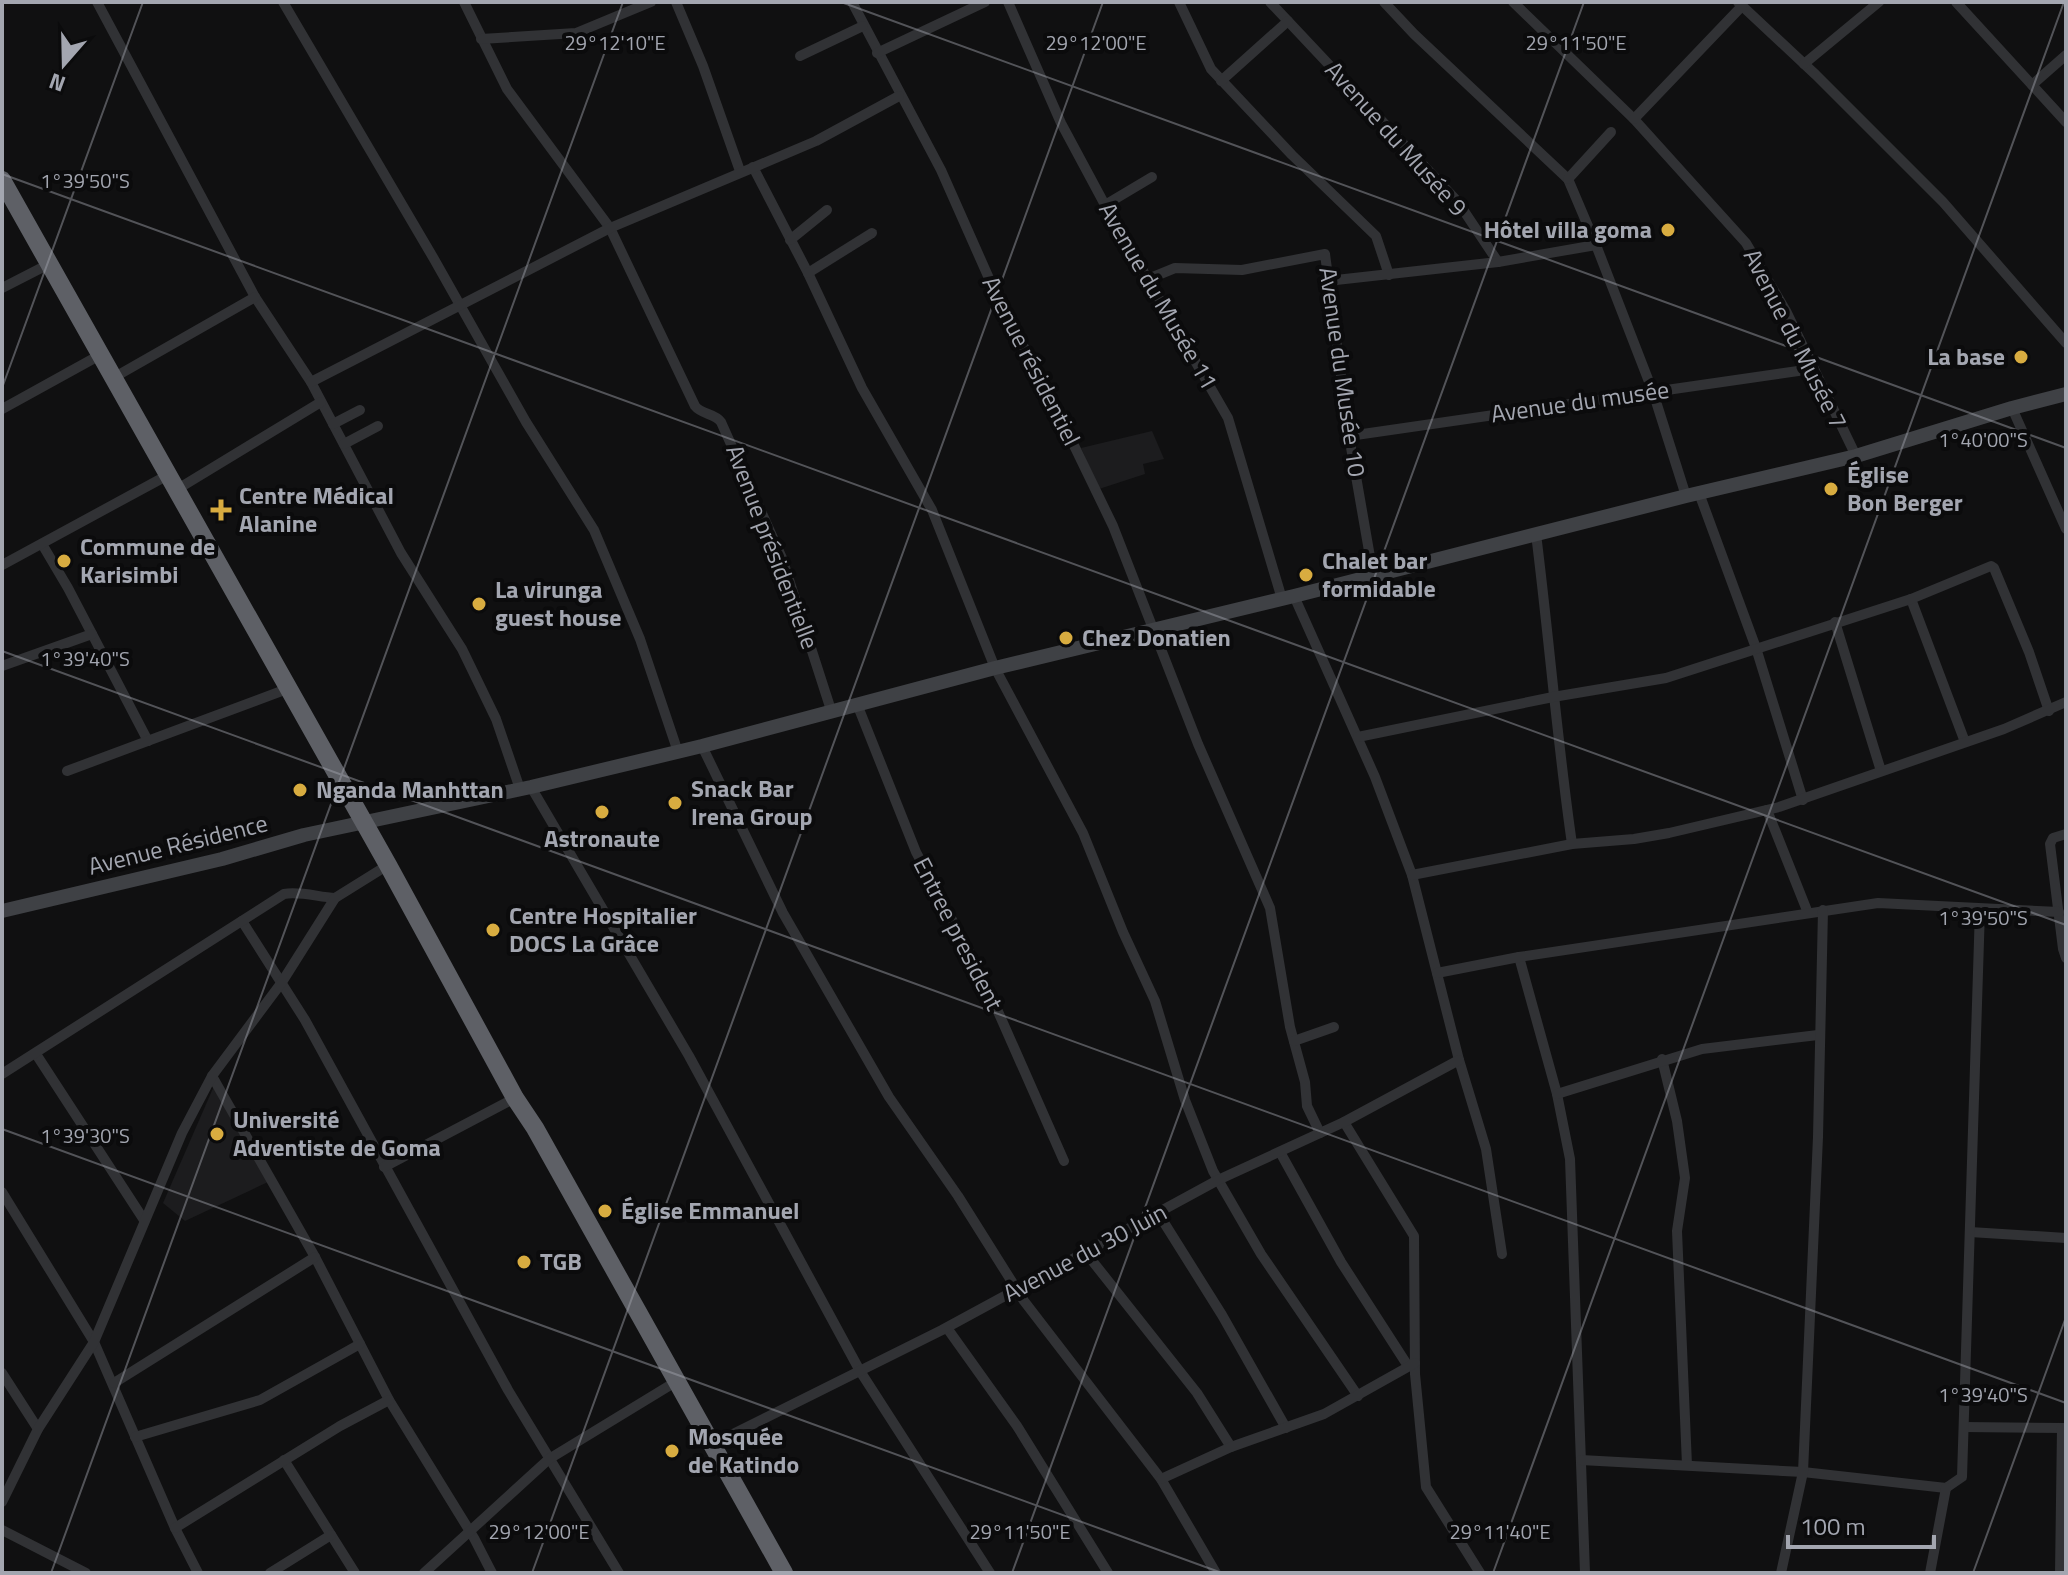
<svg xmlns="http://www.w3.org/2000/svg" width="2068" height="1575" font-family="'Titillium Web',sans-serif">
  <style>
    .built { fill: #1c1c1e }
    .lines { fill: none; stroke-linecap: round; stroke-linejoin: round }
    .street { stroke: #313235; stroke-width: 10 }
    .secondary { stroke: #3f4145; stroke-width: 14 }
    .highway { stroke: #5e6066; stroke-width: 18 }
    .ticks { fill: none; stroke: #a3a6b0; stroke-width: 2; stroke-opacity: 0.45 }
    .poi-dot { fill: #d8ac40; stroke: #0b0b0c; stroke-width: 3 }
    .labels { text-anchor: middle; stroke-width: 8; stroke-linejoin: round; paint-order: stroke }
    .street-label { font-size: 24px; fill: #a3a6b0; stroke: #0b0b0c }
    .poi-label { font-size: 24px; font-weight: bold; fill: #a3a6b0; stroke: #0b0b0c; text-anchor: start }
    .ticks-label { font-size: 20px; text-anchor: middle; fill: #a3a6b0; stroke: #0b0b0c; stroke-width: 8; stroke-linejoin: round; paint-order: stroke }
  </style>
  <rect width="100%" height="100%" fill="#101011"/>
  <g class="built">
    <polygon points="1152,431 1164,459 1143,464 1145,474 1099,489 1081,448"/>
    <polygon points="214,1086 268,1182 185,1221 163,1203"/>
  </g>
  <g class="lines">
    <g class="street">
      <polyline points="97,2 255,297 311,382 401,553 462,649 496,719 520,789"/>
      <polyline points="283,2 434,259 526,422 594,530 640,639 678,752"/>
      <path d="M464,2L507,89L610,228L695,406C702,415 715,413 721,422L782,558L831,710"/>
      <polyline points="676,2 703,66 740,171"/>
      <polyline points="852,2 941,170 1007,319 1037,369 1113,526 1198,744 1270,908 1290,1027 1305,1082 1307,1106 1320,1133"/>
      <polyline points="1008,2 1061,123 1105,205 1228,418 1282,599"/>
      <polyline points="1179,2 1211,69 1292,155 1376,236 1389,275"/>
      <polyline points="1270,2 1458,202 1498,262"/>
      <polyline points="1384,2 1414,34 1568,179 1596,245 1653,392 1686,496"/>
      <polyline points="1513,2 1634,119 1746,243 1786,311 1856,456"/>
      <polyline points="1738,2 1816,75 1943,202 2066,343"/>
      <polyline points="1956,2 2066,122"/>
      <polyline points="481,39 576,33 651,2"/>
      <polyline points="877,53 985,2"/>
      <polyline points="800,56 863,26"/>
      <polyline points="1804,64 1879,2"/>
      <polyline points="1221,81 1288,21"/>
      <polyline points="2032,85 2066,55"/>
      <polyline points="1634,119 1742,6"/>
      <polyline points="753,167 808,273 862,388 932,510 995,668 1083,833 1123,932 1155,1001 1185,1100 1213,1171 1261,1254 1358,1396"/>
      <polyline points="1568,179 1611,132"/>
      <polyline points="1105,205 1152,177"/>
      <polyline points="790,240 827,210"/>
      <polyline points="808,273 872,233"/>
      <polyline points="1148,279 1175,268 1242,270 1325,254 1349,436 1373,574"/>
      <polyline points="1327,281 1498,262 1596,245"/>
      <polyline points="2,288 49,264"/>
      <polyline points="113,378 255,297"/>
      <polyline points="311,382 610,228 816,141 899,96"/>
      <polyline points="2012,408 2066,529"/>
      <polyline points="2,409 100,355"/>
      <polyline points="333,424 360,410"/>
      <polyline points="1349,436 1812,369"/>
      <polyline points="344,444 378,426"/>
      <polyline points="176,490 321,402"/>
      <polyline points="1699,493 1756,648 1803,800"/>
      <path d="M1536,534C1549,637 1557,740 1572,844"/>
      <polyline points="42,544 68,588 148,741"/>
      <polyline points="2,565 168,475"/>
      <polyline points="1294,596 1375,777 1412,875 1459,1060 1486,1149 1502,1254"/>
      <polyline points="1911,599 1965,742"/>
      <polyline points="1835,622 1881,771"/>
      <polyline points="2,666 92,634"/>
      <polyline points="857,704 916,852 985,982 1064,1161"/>
      <polyline points="1358,737 1553,697 1666,678 1911,599 1991,566 1994,568 2029,652 2049,711"/>
      <polyline points="702,746 783,913 889,1097 958,1196 1024,1301 1161,1479 1216,1573"/>
      <polyline points="67,771 287,689"/>
      <polyline points="531,787 689,1056 860,1371 990,1573"/>
      <polyline points="1767,810 1808,913"/>
      <polyline points="2066,834 2053,838 2050,844 2063,949 2066,958"/>
      <polyline points="1412,875 1572,844 1634,839 1669,833 1779,807 2004,729 2066,702"/>
      <polyline points="242,921 305,1020 508,1390 619,1573"/>
      <polyline points="1519,957 1557,1094 1570,1159 1585,1573"/>
      <polyline points="1437,973 1519,957 1878,903 2059,912"/>
      <polyline points="1294,1041 1334,1027"/>
      <polyline points="36,1054 144,1220"/>
      <polyline points="1662,1059 1677,1121 1685,1178 1677,1231 1687,1465"/>
      <path d="M2,1074L284,894C300,891 318,897 335,898"/>
      <polyline points="212,1076 315,1257 389,1400 474,1538 492,1573"/>
      <polyline points="1557,1094 1702,1049 1818,1035"/>
      <polyline points="1344,1122 1414,1236 1415,1374 1426,1487 1480,1573"/>
      <polyline points="1280,1152 1341,1262 1408,1366"/>
      <polyline points="384,1167 515,1098"/>
      <polyline points="2,1192 94,1342 175,1528 198,1573"/>
      <polyline points="1158,1213 1222,1315 1286,1428"/>
      <polyline points="1970,1232 2066,1238"/>
      <polyline points="1086,1253 1197,1393 1231,1447"/>
      <polyline points="947,1328 1017,1426 1108,1573"/>
      <polyline points="2,1373 38,1429"/>
      <polyline points="114,1383 315,1257"/>
      <polyline points="1964,1427 2066,1428"/>
      <polyline points="135,1437 260,1400 360,1344"/>
      <polyline points="711,1445 942,1330 1218,1180 1344,1122 1459,1060"/>
      <polyline points="284,1460 355,1573"/>
      <polyline points="1581,1460 1803,1472 1946,1488 1962,1477 1980,909"/>
      <polyline points="1161,1479 1231,1447 1324,1414 1415,1363"/>
      <polyline points="2,1502 38,1429 94,1342 182,1133 212,1076 282,982 335,898 388,865"/>
      <polyline points="175,1528 340,1426 389,1400"/>
      <polyline points="2,1530 86,1573"/>
      <polyline points="270,1573 331,1535"/>
      <polyline points="424,1573 549,1459 677,1381"/>
      <polyline points="1781,1573 1803,1472 1818,1137 1823,910"/>
      <polyline points="1930,1573 1946,1488"/>
      <polyline points="2060,1573 2062,1428"/>
    </g>
    <polyline class="secondary" points="2,911 222,859 304,835 531,787 702,746 995,668 1294,596 1686,496 1856,456 2012,408 2066,394"/>
    <polyline class="highway" points="2,180 388,865 515,1098 535,1128 784,1573"/>
  </g>
  <path class="ticks" d="M841,2L2066,448M2,174L2066,925M2,388L143,2M2,651L2066,1403M2,1129L1222,1573M51,1573L623,2M532,1573L1103,2M1012,1573L1584,2M1493,1573L2064,2M1973,1573L2066,1317"/>
  <g class="poi-dot">
    <circle cx="1668" cy="230" r="8"/>
    <circle cx="2021" cy="357" r="8"/>
    <circle cx="1831" cy="489" r="8"/>
    <path d="M217 498h8v8h8v8h-8v8h-8v-8h-8v-8h8z"/>
    <circle cx="64" cy="561" r="8"/>
    <circle cx="1306" cy="575" r="8"/>
    <circle cx="479" cy="604" r="8"/>
    <circle cx="1066" cy="638" r="8"/>
    <circle cx="300" cy="790" r="8"/>
    <circle cx="675" cy="803" r="8"/>
    <circle cx="602" cy="812" r="8"/>
    <circle cx="493" cy="930" r="8"/>
    <circle cx="217" cy="1134" r="8"/>
    <circle cx="605" cy="1211" r="8"/>
    <circle cx="524" cy="1262" r="8"/>
    <circle cx="672" cy="1451" r="8"/>
  </g>
  <g class="labels">
    <g class="street-label">
      <text transform="translate(1396 139) rotate(48)" y="8">Avenue du Musée 9</text>
      <text transform="translate(1158 296) rotate(60)" y="8">Avenue du Musée 11</text>
      <text transform="translate(1795 339) rotate(63)" y="8">Avenue du Musée 7</text>
      <text transform="translate(1031 361) rotate(63)" y="8">Avenue résidentiel</text>
      <text transform="translate(1342 372) rotate(82)" y="8">Avenue du Musée 10</text>
      <text transform="translate(1580 402) rotate(-8)" y="8">Avenue du musée</text>
      <text transform="translate(772 547) rotate(69)" y="8">Avenue présidentielle</text>
      <text transform="translate(178 845) rotate(-14)" y="8">Avenue Résidence</text>
      <text transform="translate(958 934) rotate(63)" y="8">Entree president</text>
      <text transform="translate(1085 1253) rotate(-28)" y="8">Avenue du 30 Juin</text>
    </g>
    <g class="poi-label">
      <text x="1652" y="238" text-anchor="end">Hôtel villa goma</text>
      <text x="2005" y="365" text-anchor="end">La base</text>
      <text x="1847" y="483">Église<tspan x="1847" dy="28">Bon Berger</tspan></text>
      <text x="239" y="504">Centre Médical<tspan x="239" dy="28">Alanine</tspan></text>
      <text x="80" y="555">Commune de<tspan x="80" dy="28">Karisimbi</tspan></text>
      <text x="1322" y="569">Chalet bar<tspan x="1322" dy="28">formidable</tspan></text>
      <text x="495" y="598">La virunga<tspan x="495" dy="28">guest house</tspan></text>
      <text x="1082" y="646">Chez Donatien</text>
      <text x="691" y="797">Snack Bar<tspan x="691" dy="28">Irena Group</tspan></text>
      <text x="316" y="798">Nganda Manhttan</text>
      <text x="602" y="847" text-anchor="middle">Astronaute</text>
      <text x="509" y="924">Centre Hospitalier<tspan x="509" dy="28">DOCS La Grâce</tspan></text>
      <text x="233" y="1128">Université<tspan x="233" dy="28">Adventiste de Goma</tspan></text>
      <text x="621" y="1219">Église Emmanuel</text>
      <text x="540" y="1270">TGB</text>
      <text x="688" y="1445">Mosquée<tspan x="688" dy="28">de Katindo</tspan></text>
    </g>
  </g>
  <g class="ticks-label">
    <text x="615" y="50">29°12'10"E</text>
    <text x="1096" y="50">29°12'00"E</text>
    <text x="1576" y="50">29°11'50"E</text>
    <text x="85" y="188">1°39'50"S</text>
    <text x="1983" y="447">1°40'00"S</text>
    <text x="85" y="666">1°39'40"S</text>
    <text x="1983" y="925">1°39'50"S</text>
    <text x="85" y="1143">1°39'30"S</text>
    <text x="1983" y="1402">1°39'40"S</text>
    <text x="539" y="1539">29°12'00"E</text>
    <text x="1020" y="1539">29°11'50"E</text>
    <text x="1500" y="1539">29°11'40"E</text>
  </g>
  <rect width="2068" height="1575" fill="none" stroke="#a3a6b0" stroke-width="8"/>
  <g transform="translate(64 64) rotate(200)" stroke="#0b0b0c" stroke-width="6" paint-order="stroke">
  <path d="M0-6L14 30L0 20L-14 30Z" fill="#a3a6b0"/>
  <text y="-12" font-size="22" font-weight="bold" text-anchor="middle" fill="#a3a6b0">N</text>
  </g>
  <path d="M1788 1535v12h146v-12" fill="none" stroke="#a3a6b0" stroke-width="4"/>
  <text x="1800" y="1535" font-size="24" fill="#a3a6b0" stroke="#0b0b0c" stroke-width="6" paint-order="stroke">100 m</text>
</svg>
